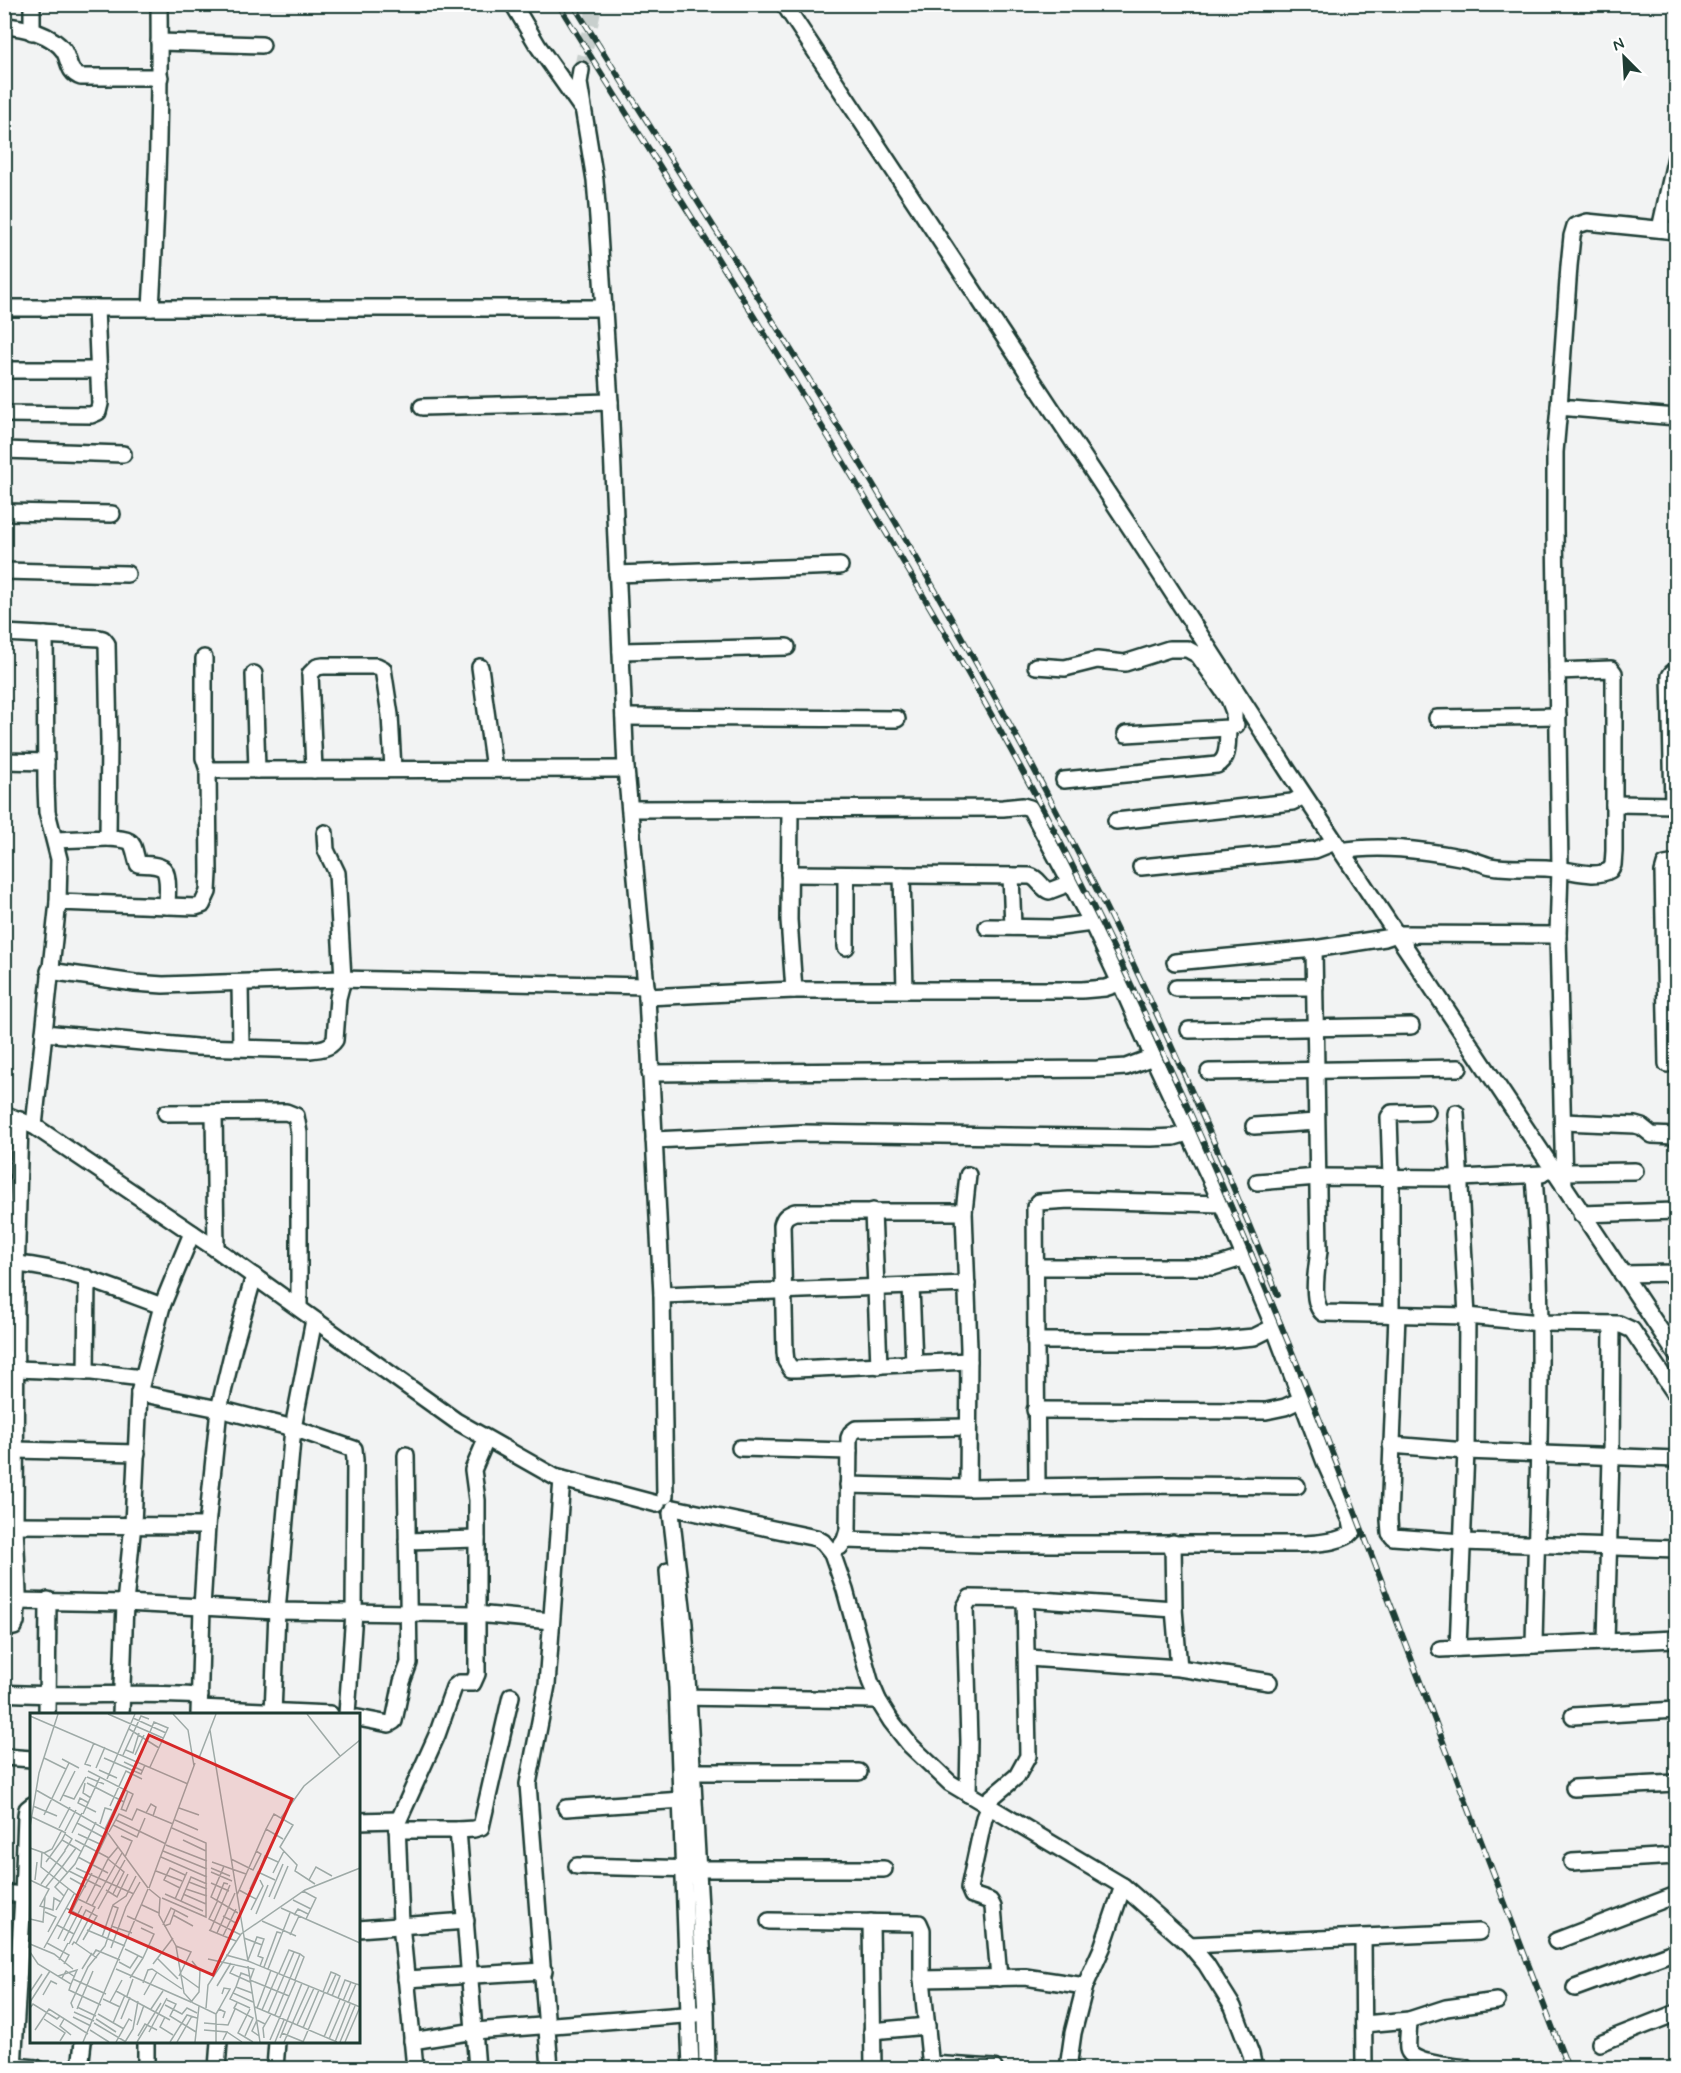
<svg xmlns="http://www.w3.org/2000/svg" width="1681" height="2073" font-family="Mynerve,sans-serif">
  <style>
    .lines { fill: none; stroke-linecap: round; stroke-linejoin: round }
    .minor-tunnel { stroke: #c8cfcd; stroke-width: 15; stroke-dasharray: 15 8; stroke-linecap: butt }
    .minor-casing { stroke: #1f3d34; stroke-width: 20 }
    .minor { stroke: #fff; stroke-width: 15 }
    .rail-casing { stroke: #1f3d34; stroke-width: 6 }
    .rail { stroke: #fff; stroke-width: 4; stroke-dasharray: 11; stroke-linecap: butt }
    .inset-road { fill: none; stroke: #9eaaa7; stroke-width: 1.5 }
    .view { fill: #d62828; fill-opacity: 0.15; stroke: #d62828; stroke-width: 3 }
    .inset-edge { fill: none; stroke: #1f3d34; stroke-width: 3 }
  </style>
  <rect width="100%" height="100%" fill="#f2f3f3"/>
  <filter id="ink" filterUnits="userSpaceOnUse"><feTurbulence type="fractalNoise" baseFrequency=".0167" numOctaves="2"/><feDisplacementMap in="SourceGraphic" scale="12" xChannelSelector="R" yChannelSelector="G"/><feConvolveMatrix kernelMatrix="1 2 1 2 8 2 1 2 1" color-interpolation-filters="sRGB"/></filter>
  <g filter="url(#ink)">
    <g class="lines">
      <polyline class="minor-tunnel" points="581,70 595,4"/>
      <defs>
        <g id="minor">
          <polyline points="32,4 32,32"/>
          <polyline points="513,4 538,46 581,107"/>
          <polyline points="784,4 1145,550 1288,771 1676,1354"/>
          <path d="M4,26C24,27 52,34 64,51C70,61 68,73 81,77H160"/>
          <polyline points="159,42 262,45"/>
          <polyline points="581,70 579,83 595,180 598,218 610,402 626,769 647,997 662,1295 665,1496"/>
          <polyline points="1660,229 1676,157"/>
          <polyline points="4,308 604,308"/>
          <path d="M151,308C157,207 160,106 159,4"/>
          <polyline points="4,370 99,370"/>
          <polyline points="422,407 610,402"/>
          <polyline points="1559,407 1569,266 1572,236 1575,226 1587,222 1676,231"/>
          <polyline points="4,414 91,415 98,412 100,404 96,308"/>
          <polyline points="4,450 123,454"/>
          <polyline points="4,512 112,514"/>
          <polyline points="4,571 127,574"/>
          <polyline points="617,574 840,566"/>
          <polyline points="4,633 99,638 103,639 107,644 109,741 108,838 55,840"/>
          <polyline points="45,635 46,787 47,812 59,859 58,902"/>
          <polyline points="621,651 787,647"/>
          <polyline points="204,658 204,758 208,770"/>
          <polyline points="1036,666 1065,668 1097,660 1125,663 1169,649 1187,649 1198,655 1229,699 1234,712 1234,726"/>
          <polyline points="480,667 494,769"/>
          <polyline points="254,674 257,770"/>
          <polyline points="624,717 897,719"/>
          <polyline points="1437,718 1558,716"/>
          <polyline points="1126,734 1228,728 1236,725"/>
          <polyline points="4,761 46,762"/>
          <polyline points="314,770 310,674 317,667 323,666 377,666 383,669 390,715 393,769"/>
          <path d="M1064,780L1217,765C1230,759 1227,740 1228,728"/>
          <polyline points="1614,804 1676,805"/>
          <polyline points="1673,805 1670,676 1672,673 1676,670"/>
          <path d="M630,809L1003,808L1023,806L1030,808L1092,923L1123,989L1153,1057L1222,1204L1274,1327L1326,1465L1351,1521L1353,1531C1344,1542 1319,1543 1305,1544H982L845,1540"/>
          <polyline points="790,809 789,920 794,990"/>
          <polyline points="1116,821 1292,802 1304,796"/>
          <path d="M108,838C136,840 131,840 138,864C145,865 156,864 162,868C170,872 167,898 167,906"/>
          <path d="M1341,851C1379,844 1422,850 1460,857C1471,858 1481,864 1491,866C1512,870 1534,866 1556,869C1572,870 1595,879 1610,870L1613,865L1614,851V673L1611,669L1557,671"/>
          <polyline points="1141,867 1315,850 1335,842"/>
          <path d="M789,874L1030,876C1039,878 1041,888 1049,891L1070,883"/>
          <polyline points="846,875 846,947"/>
          <polyline points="902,875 905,989"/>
          <polyline points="1011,876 1013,927"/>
          <polyline points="987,927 1054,928 1092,923"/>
          <path d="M1314,949L1319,1251C1317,1267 1310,1303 1323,1313L1467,1316L1540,1323L1619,1324L1632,1330L1676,1395"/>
          <polyline points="1175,962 1314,949 1385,938 1397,934 1558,935"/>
          <polyline points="49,971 135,983 163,985 340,979 646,986"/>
          <polyline points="240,983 241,1047"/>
          <polyline points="1176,988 1315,987"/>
          <polyline points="647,997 794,990 1082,990 1105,988 1120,983"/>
          <polyline points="1189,1030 1411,1026"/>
          <path d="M44,1033L196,1047L309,1050C319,1049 329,1049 335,1040L338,998L343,979L337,873L326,850L325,833"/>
          <polyline points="1667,1064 1663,872 1665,865 1676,863"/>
          <polyline points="1209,1072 1459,1068"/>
          <polyline points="650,1073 1097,1069 1126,1067 1153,1057"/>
          <polyline points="166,1113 286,1112 296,1116 299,1133 299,1308"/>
          <polyline points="1456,1113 1467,1316 1466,1451 1458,1648"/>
          <polyline points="4,1114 34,1126 216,1249 456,1421 555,1477 657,1504"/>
          <polyline points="214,1114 216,1249"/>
          <polyline points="1563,1122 1635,1125 1642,1127 1652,1135 1676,1136"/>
          <polyline points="34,1126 58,902 196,907 202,905 208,892 209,873 208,770 626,769"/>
          <polyline points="1254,1126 1316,1122"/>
          <polyline points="654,1140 802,1133 1151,1138 1174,1137 1188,1133"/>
          <polyline points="1564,1172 1635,1171"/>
          <path d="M1534,1176C1546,1332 1537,1489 1534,1645"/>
          <polyline points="1257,1182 1317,1177 1461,1178 1542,1174"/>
          <polyline points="1564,1187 1558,935 1560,869 1555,529 1555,452 1559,407 1676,417"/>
          <polyline points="873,1211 879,1366"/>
          <path d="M964,1212H795C787,1215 784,1217 782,1225L785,1352L786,1361L791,1369H796L969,1361"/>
          <polyline points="1581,1214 1676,1211"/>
          <path d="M17,1264C70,1269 112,1288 162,1306"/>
          <polyline points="1035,1267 1213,1267 1245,1257"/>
          <polyline points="1622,1274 1676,1273"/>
          <polyline points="911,1286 914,1364"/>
          <polyline points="662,1295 967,1284"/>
          <polyline points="1391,1315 1391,1177 1389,1117 1392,1113 1427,1112"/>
          <polyline points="1397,1315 1389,1520 1390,1533 1393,1537 1462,1542 1676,1549"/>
          <polyline points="1035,1341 1209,1341 1254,1337 1274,1327"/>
          <polyline points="4,1359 9,1359 17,1369 92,1372 142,1378"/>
          <polyline points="86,1372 87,1278"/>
          <polyline points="139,1393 219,1409 293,1428 354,1449 355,1460 354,1612 347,1714"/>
          <polyline points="1035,1410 1266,1411 1285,1407 1300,1400"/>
          <polyline points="1391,1445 1466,1451 1676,1459"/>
          <polyline points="740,1448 849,1451"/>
          <polyline points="16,1450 137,1453"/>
          <polyline points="848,1485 968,1488 1163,1485 1297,1486"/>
          <polyline points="1037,1486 1035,1207 1039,1202 1069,1200 1222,1204"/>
          <polyline points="968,1488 969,1348 964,1212 968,1175"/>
          <polyline points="674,1508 816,1538 823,1542 832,1553 845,1590 870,1681 878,1700 891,1721 910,1745 950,1783 1123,1886 1190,1945 1206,1964 1233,2007 1251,2054 1254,2068"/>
          <polyline points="671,1513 684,1624 706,2014 707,2068"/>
          <polyline points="6,1525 207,1526"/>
          <polyline points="407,1541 477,1539"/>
          <polyline points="1173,1543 1174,1609 1179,1668"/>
          <polyline points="840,1547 845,1540 848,1530 849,1438 851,1433 856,1429 967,1427"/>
          <polyline points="668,1571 677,1688 691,2068"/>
          <polyline points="17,1601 125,1603 277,1611 476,1614 551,1621"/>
          <polyline points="4,1629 14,1627 16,1622 18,1593 15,1527 16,1281 20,1120"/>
          <polyline points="1606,1642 1611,1457 1612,1324"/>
          <polyline points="1440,1649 1676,1639"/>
          <polyline points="1028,1658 1179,1668 1269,1682"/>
          <path d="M4,1693C69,1698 134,1691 200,1696"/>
          <polyline points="680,1697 878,1700"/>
          <polyline points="200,1708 330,1714"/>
          <polyline points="47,1714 48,1600"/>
          <polyline points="121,1714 125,1603 133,1524 139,1393 162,1306 192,1233"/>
          <polyline points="199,1714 202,1607 207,1526 219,1409 234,1346 254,1276"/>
          <polyline points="273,1714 277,1611 293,1428 314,1320"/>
          <polyline points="1573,1716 1676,1710"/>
          <polyline points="358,1718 389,1724 394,1721 402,1682 409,1663 406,1455"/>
          <polyline points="4,1757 32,1759"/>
          <polyline points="683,1772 859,1772"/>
          <polyline points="1574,1788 1676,1783"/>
          <polyline points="968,1794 969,1741 965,1607 970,1598 1025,1599 1174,1609"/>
          <polyline points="985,1803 1017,1776 1028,1756 1025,1599"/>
          <polyline points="989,1806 984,1818 969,1888 972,1895 990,1901 993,1907 999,1978"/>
          <polyline points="566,1808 682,1800"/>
          <polyline points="358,1821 397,1820"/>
          <polyline points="397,1830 458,1830 477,2068"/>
          <polyline points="458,1830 474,1829 481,1827 511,1696"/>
          <polyline points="1572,1862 1676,1856"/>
          <polyline points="577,1866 698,1869 884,1869"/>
          <polyline points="4,1892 23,1896 13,2068"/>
          <polyline points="23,1896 26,1815 27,1809 32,1805"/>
          <polyline points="769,1921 919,1923 922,1930 922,1979 931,2068"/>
          <polyline points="871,1922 873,2068"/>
          <polyline points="358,1929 466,1921"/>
          <polyline points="1363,1937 1479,1932"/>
          <polyline points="1556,1941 1676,1895"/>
          <polyline points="1190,1945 1363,1937 1364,2068"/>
          <polyline points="406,1979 544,1971"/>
          <polyline points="922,1979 1025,1977 1085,1986"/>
          <polyline points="1575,1988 1676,1951"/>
          <path d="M1409,2020C1409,2029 1407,2040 1408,2049C1411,2064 1452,2066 1465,2068"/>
          <polyline points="1364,2024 1409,2020 1446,2008 1497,2001"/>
          <polyline points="872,2031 927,2026"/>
          <polyline points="412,2041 475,2031 697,2014"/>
          <polyline points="1600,2043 1676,2013"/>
          <polyline points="931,2064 994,2068"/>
          <polyline points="4,2065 36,2068"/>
          <polyline points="80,2068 83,2042"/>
          <polyline points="146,2068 146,2042"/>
          <polyline points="217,2068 219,2042"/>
          <polyline points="275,2068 277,2042"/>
          <polyline points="415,2068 401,1924 397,1824 437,1735 454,1687 459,1683 473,1683 477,1674 477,1500 473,1470 486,1440"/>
          <polyline points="550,2068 528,1784 547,1685 562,1479"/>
          <polyline points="1068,2068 1073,2033 1085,1986 1102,1948 1123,1886"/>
        </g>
      </defs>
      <use href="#minor" class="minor-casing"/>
      <use href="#minor" class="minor"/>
      <defs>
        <g id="rail">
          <path d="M558,4C717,259 881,511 1024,774C1138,983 1232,1203 1321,1423L1568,2068"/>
          <path d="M573,4C695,199 821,391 935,590C992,690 1048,793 1100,896C1165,1026 1223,1160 1278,1295"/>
        </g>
      </defs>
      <use href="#rail" class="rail-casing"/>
      <use href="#rail" class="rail"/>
    </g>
  </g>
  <g transform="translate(30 1713)">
    <rect width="330" height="330" fill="#f2f3f3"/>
    <path class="inset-road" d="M78,1L133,25M143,1L158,17L164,53M277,1L310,43M0,3L158,71M103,5L136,20M99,16L129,35M180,17L218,248M120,19L124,9L138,15L120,54M96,37L103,40L109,20M93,42L111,3L119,6M105,42L114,22M14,45L36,56M74,45L111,61L115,52M169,45L186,1M32,46L49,55M94,49L113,58M61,53L55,51L64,30M66,55L75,34M69,57L87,65M58,58L103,81L96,98L91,96M57,64L74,71M77,66L105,1M55,70L53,80L61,85M57,70L94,89M6,77L75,116L118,175M33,82L44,86L56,64M30,88L45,58M59,90L50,85L48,90L66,99M3,93L27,103M80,93L96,58L112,66M149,95L169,102M91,97L98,78M116,100L121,91L126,94L123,103M53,101L70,64M14,102L39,50M2,104L36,120M251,105L274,73L330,27M86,107L136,131M145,107L168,117M47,110L75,125M70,111L75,95L82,97M83,112L107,124L115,105M0,114L9,60L28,1M29,115L40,94M75,116L94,76M236,116L244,101L263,112L250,134L267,152L265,158L285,171M35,118L46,97M79,119L89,101L102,107L107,96L143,111M42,120L52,100M48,121L72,132M91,123L102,128L95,144M45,127L79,145M153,127L176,138M136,132L177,148M0,135L14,140L32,154L16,174M133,138L177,156M12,139L11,154L49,184L28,226M14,140L22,136L32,117M48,144L78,160M131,144L177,164M78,146L94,159L83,181M201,146L223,157L231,141L226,138M16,149L32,127M182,149L216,161M194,153L181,184L208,200M231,154L235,143L248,149M46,155L104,181M181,155L200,163M39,158L71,174M126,158L152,168M37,159L32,154L46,135M59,159L78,119M181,159L202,168M243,160L254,138M40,165L56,174M0,167L19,176L10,193L23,197L24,185L31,189M5,167L7,149M279,167L286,154L302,163M159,169L177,176M181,170L199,178M11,171L35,138V137L39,131L42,126L35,121L32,127L46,135L52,139M119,175L165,50M150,175L134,167L140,155L155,162M119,176L130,185L129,202L146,233L154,280L163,290L186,301V329M156,176L177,183M220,176L228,159L245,167M76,177L87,184L98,161M209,177L226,186M273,178L286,185L276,206M135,181L173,198M153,181L176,191M207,182L236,116L253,126M34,183L25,174L45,151L66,109M49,184L62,160M239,184L253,151M132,185L176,204V130L142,115M145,186L157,159M244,186L258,153M187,187L194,170L198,171M188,187L179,206L211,222M263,187L281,196M151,188L161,164L177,171M56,190L78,146L88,134M112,192L129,200M62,193L92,140M36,195L76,216M251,195L330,230M68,196L95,147M26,197L38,176M221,197L233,173L230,167M15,199L26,204L18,219M226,201L238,172M143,202L163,213M264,202L268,196L278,201M97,203L123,215M193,203L206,210L203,218M0,206L13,209L15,184M232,208L266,223M27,212L44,221M133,212L141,195L158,204M81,213L102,220M134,213L140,211L145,197M57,217L95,233M179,217L206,228M180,218L200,172M187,220L205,180M260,222L269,203M193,223L206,196M72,224L83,192L96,183L106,163M214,225L232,232M34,228L52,193M17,230L39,242L34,251M46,230L65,194L48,186M0,231L24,241L43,256M39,231L56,197L67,203L53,227M42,232L44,229L67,245M120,233L137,242M146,233L161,239L149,263M14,235L44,181M81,235L96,194L110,169M95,236L113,245L124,221L111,215M0,239L8,251L41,271L39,277L71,292M63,242L66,237L90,247M196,242L218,248L330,294L315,329M127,245L148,266M178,246L224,256L220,267L259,283M29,247L38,230M218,247L227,224L234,226L228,243L233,245L230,253M89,249L100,255L108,243M123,251L143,225M205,251L200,260L220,269M218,253L230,329M234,254L247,219L251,220M52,256L62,240M86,256L161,289L169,279L170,258L162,248M238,256L260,200M249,260L259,237L270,241L274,244L265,267M151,262L169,275M28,263L47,257L41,271M219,263L211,260L206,274L222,280M32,265L36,258L45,264M100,265L113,245M43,266L76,281M113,270L118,257L122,256L152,276M187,273L201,250M206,274L203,280L223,289M86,278L140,307M0,279L12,261M293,279L301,259L306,261L310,263L302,283M203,280L200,286L220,295M297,281L306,261M13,282L21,268L27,271M114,282L127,259M97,283L103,266M308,285L315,267L326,271M73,286L90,294M137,287L146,291L140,303L166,319M313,288L321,269M0,289L20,258M80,289L92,267M207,290L204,295L223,305L215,323M318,290L326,271L330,272M135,292L152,301L157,295L167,300M47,294L66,303M225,294L307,329M0,295L3,291L27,306L30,303M43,295L41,290L58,254L75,233L88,195L83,193M176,295L178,272L211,221L275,177L330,155M227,295L241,257M47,296L63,258M121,296L133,278M189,296L200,276L194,275L192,281M220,296L208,320L223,329M232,297L248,260M44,299L64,308M238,300L264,239M68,301L94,316M186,301L189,296L195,299L193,305M245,302L270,241M43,304L61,313M135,304L130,314L143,322M14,306L35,320L30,328M34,306L30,313L41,322M66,306L86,319M91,306L100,284M257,308L272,270M64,310L96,329M83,310L95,282M174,310L198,312L205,296M107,312L114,292M267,312L284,275M273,315L289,277M5,317L19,296L58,321M60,317L79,329M174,317L197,319L193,327M119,319L137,285M197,319L212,329M252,320L274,329M108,323L115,311L127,317M229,323L222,318L227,307L235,311M294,324L310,286M234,325L233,315L241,301M250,325L257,308M299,326L315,289M240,327L266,267M53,329L118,176M86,329L99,306L102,308M95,329L103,316L108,288M107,329L131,290M140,329L157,302L167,305M147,329L162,303M165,329L169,293M245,329L254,307M254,329L279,273M273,329L294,280M305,329L320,291M310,329L325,293"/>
    <path class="view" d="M119,22L262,86L183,262L40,199Z"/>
    <rect width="330" height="330" class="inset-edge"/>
  </g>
  <rect width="1681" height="2073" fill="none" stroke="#fff" stroke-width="24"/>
  <rect x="12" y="12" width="1657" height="2049" fill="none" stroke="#1f3d34" stroke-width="2" filter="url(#ink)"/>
  <g transform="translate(1624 57) rotate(336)" stroke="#ffffff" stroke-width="4.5" paint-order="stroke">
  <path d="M0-4.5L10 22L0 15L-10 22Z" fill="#1f3d34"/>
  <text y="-9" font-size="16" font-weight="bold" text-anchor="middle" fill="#1f3d34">N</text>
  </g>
</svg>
